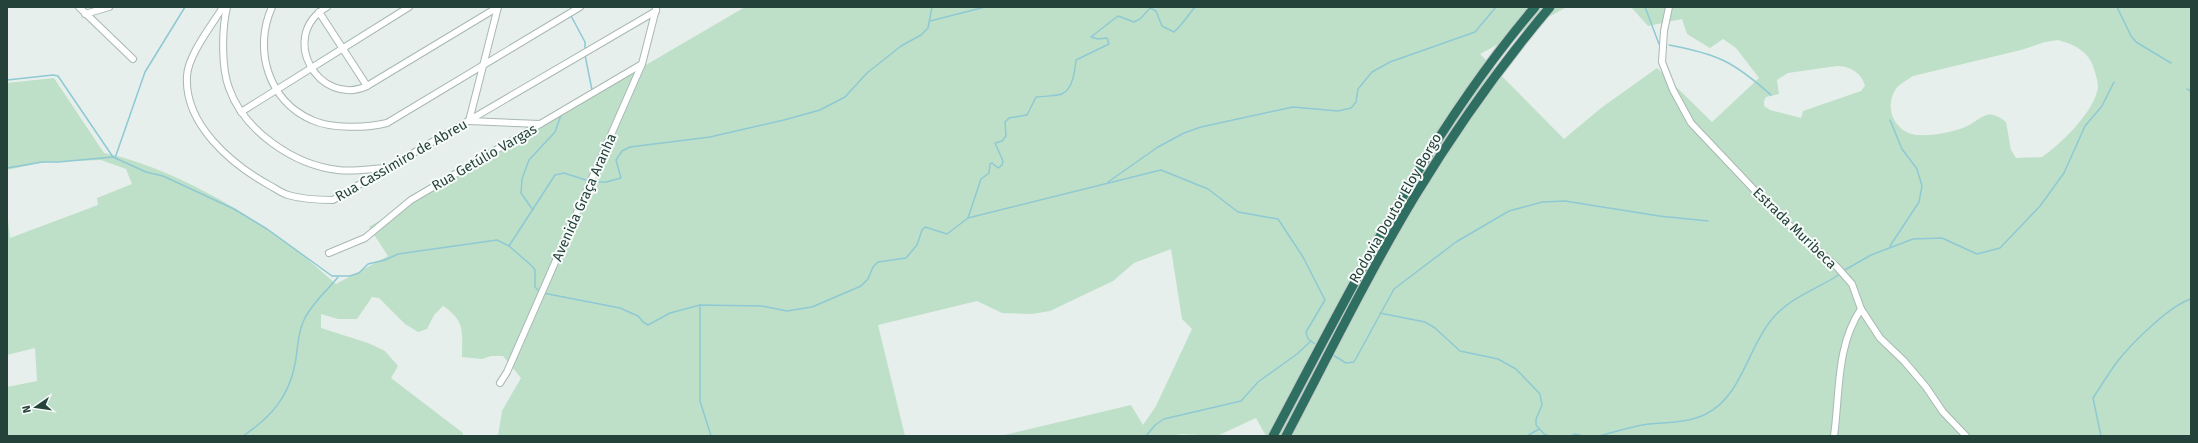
<svg xmlns="http://www.w3.org/2000/svg" width="2198" height="443" font-family="'Fira Sans',sans-serif">
  <style>
    .green { fill: #bfe0c8; fill-rule: evenodd }
    .lines { fill: none; stroke-linecap: round; stroke-linejoin: round }
    .stream { stroke: #8ec9d4; stroke-width: 1.5 }
    .minor-casing { stroke: #a8b8b2; stroke-width: 8 }
    .highway-casing { stroke: #c2cac8; stroke-width: 11 }
    .minor { stroke: #fff; stroke-width: 6 }
    .highway { stroke: #2f6f62; stroke-width: 9 }
    .labels { text-anchor: middle; stroke-width: 4; stroke-linejoin: round; paint-order: stroke }
    .street-label { font-size: 14px; fill: #24423a; stroke: #f7fbf9 }
  </style>
  <rect width="100%" height="100%" fill="#e6efeb"/>
  <path class="green" d="M745,7H1567L1480,54L1564,139L1601,108L1657,68L1712,122L1759,78L1736,48L1723,39L1710,48L1687,34L1682,19L1648,26L1631,7H2191V436H1266L1256,418L1217,436L1182,434L1169,436H1000L1131,405L1143,425L1156,406L1192,329L1182,319L1171,249L1134,263L1113,281L1050,311L1032,314L1002,313L977,301L878,325L905,436H498L502,411L521,378L503,356H491L482,359L462,357C462,333 466,321 443,306L434,315L427,329L418,332L405,324L379,298L372,297L357,319H338L321,314V328L368,343L385,351L398,366L391,378L463,433L462,436H7V387L37,381L35,348L7,355V211L10,238L98,205L97,198L132,184L126,169L101,160L45,162L7,170V83L54,78L104,153C163,165 233,204 282,239C301,252 318,269 336,284L388,256L369,227ZM2058,40C2076,45 2090,52 2095,72C2096,76 2098,82 2098,87C2095,111 2061,144 2042,157L2016,158L2011,150L2006,122C2001,118 1993,113 1987,115C1979,117 1973,124 1965,127C1953,132 1933,136 1920,135C1898,135 1884,112 1894,92C1898,84 1906,81 1913,76L2021,50L2045,42ZM1837,66C1850,66 1862,73 1865,86L1861,91L1803,111L1801,118L1770,110L1764,106V101L1766,97L1779,94L1777,80L1788,73Z"/>
  <g class="lines">
    <g class="stream">
      <polyline points="1645,7 1659,44"/>
      <polyline points="2117,7 2131,36 2136,42 2171,63"/>
      <polyline points="570,14 585,42 585,51"/>
      <polyline points="930,21 985,7"/>
      <path d="M1669,45C1718,54 1734,62 1771,95"/>
      <polyline points="585,55 592,90"/>
      <polyline points="7,80 53,75 58,76 113,157"/>
      <polyline points="2187,89 2191,91"/>
      <polyline points="1890,120 1902,149 1917,169 1922,186 1919,202 1890,246"/>
      <polyline points="115,158 145,72 185,7"/>
      <polyline points="7,168 42,162 58,162 113,157 146,172 163,176 234,209 267,229 332,276 350,276 359,273 368,264 385,260 398,254 497,240 509,246 532,266 535,270 535,287 539,291"/>
      <polyline points="592,182 606,182 621,178 616,160 622,151 630,147 710,137 784,120 820,110 845,97 867,73 901,46 921,35 928,28 932,7"/>
      <polyline points="1108,182 1158,147 1184,133 1201,127 1293,107 1338,111 1351,108 1356,102 1358,89 1372,72 1390,62 1475,32 1496,7"/>
      <polyline points="533,210 521,193 522,179 529,160 555,132 561,115"/>
      <path d="M968,218L981,179L989,173L990,164L992,163L998,168L1002,165L1003,161L995,143L1002,141L1006,136L1005,122L1009,118L1027,115L1036,97C1040,97 1060,95 1062,94C1073,89 1075,70 1076,60L1109,44L1107,38L1098,39L1091,37L1118,16L1134,22L1140,19L1150,8L1156,11L1162,26L1174,32C1182,25 1188,15 1195,7"/>
      <polyline points="509,246 555,175 564,173 589,181"/>
      <polyline points="1843,271 1871,255 1913,239 1942,238 1977,254 2000,248 2040,206 2064,173 2085,126 2102,106 2114,82"/>
      <polyline points="543,293 620,308 638,316 643,322 648,325 670,313 700,305 762,306 787,311 812,307 861,286 868,279 873,267 878,262 906,258 917,245 922,230 925,227 947,234 968,218 1161,170 1208,189 1238,212 1278,219 1303,257 1325,300 1306,332 1308,339 1318,346"/>
      <polyline points="700,305 700,401 711,436"/>
      <polyline points="1380,313 1425,322 1435,328 1460,351 1498,359 1516,369 1540,394 1542,405 1536,419 1536,425 1544,434 1549,436"/>
      <polyline points="1333,355 1346,363 1354,362 1394,289 1456,242 1509,211 1542,202 1565,201 1659,216 1708,221"/>
      <path d="M243,436C270,418 289,397 295,364C298,350 297,333 304,320C311,304 327,291 338,277"/>
      <polyline points="1146,436 1155,425 1164,419 1241,401 1258,382 1297,354 1311,341"/>
      <polyline points="1527,436 1539,429"/>
      <polyline points="1571,436 1575,434 1583,436"/>
      <path d="M1599,436C1615,432 1632,426 1649,424C1668,422 1688,423 1706,414C1742,396 1747,349 1772,319C1790,297 1818,289 1840,274"/>
      <path d="M2101,436L2093,398C2101,386 2108,374 2117,362C2131,344 2170,305 2191,299"/>
    </g>
    <defs>
      <g id="minor">
        <polyline points="79,7 133,59"/>
        <path d="M223,7C212,25 188,55 187,76C184,124 231,164 269,185C275,188 281,193 288,195C301,199 318,200 333,200L656,11"/>
        <path d="M227,7C222,28 221,67 229,88C244,131 294,165 338,170C353,172 369,169 384,168"/>
        <path d="M272,7C253,49 268,101 312,120C331,129 367,128 387,123L580,7"/>
        <path d="M327,7C277,36 319,108 367,86L498,7"/>
        <polyline points="498,7 469,121 540,124"/>
        <polyline points="1669,7 1664,31 1662,62 1673,90 1691,123 1779,216 1837,267 1852,284 1861,309 1880,338 1904,361 1926,387 1943,412 1966,436"/>
        <polyline points="319,12 367,86"/>
        <polyline points="85,14 109,7"/>
        <polyline points="241,112 409,7"/>
        <polyline points="329,253 365,238 411,200 642,64"/>
        <polyline points="500,383 507,372 642,64 656,9"/>
        <path d="M1834,436C1840,392 1836,346 1861,309"/>
      </g>
      <g id="highway">
        <path d="M1273,436C1352,288 1425,136 1535,7"/>
        <path d="M1286,436C1328,356 1368,274 1415,196C1455,130 1500,66 1550,7"/>
      </g>
    </defs>
    <use href="#minor" class="minor-casing"/>
    <use href="#highway" class="highway-casing"/>
    <use href="#minor" class="minor"/>
    <use href="#highway" class="highway"/>
  </g>
  <g class="labels">
    <g class="street-label">
      <text transform="translate(484 157) rotate(-30)" y="5">Rua Getúlio Vargas</text>
      <text transform="translate(401 160) rotate(-30)" y="5">Rua Cassimiro de Abreu</text>
      <text transform="translate(584 197) rotate(-66)" y="5">Avenida Graça Aranha</text>
      <text transform="translate(1395 208) rotate(-60)" y="5">Rodovia Doutor Eloy Borgo</text>
      <text transform="translate(1795 228) rotate(44)" y="5">Estrada Muribeca</text>
    </g>
  </g>
  <rect width="2198" height="443" fill="none" stroke="#24423a" stroke-width="16"/>
  <g transform="translate(36 407) rotate(257)" stroke="#f7fbf9" stroke-width="3" paint-order="stroke">
  <path d="M0-3L7 15L0 10L-7 15Z" fill="#24423a"/>
  <text y="-6" font-size="11" font-weight="bold" text-anchor="middle" fill="#24423a">N</text>
  </g>
</svg>
